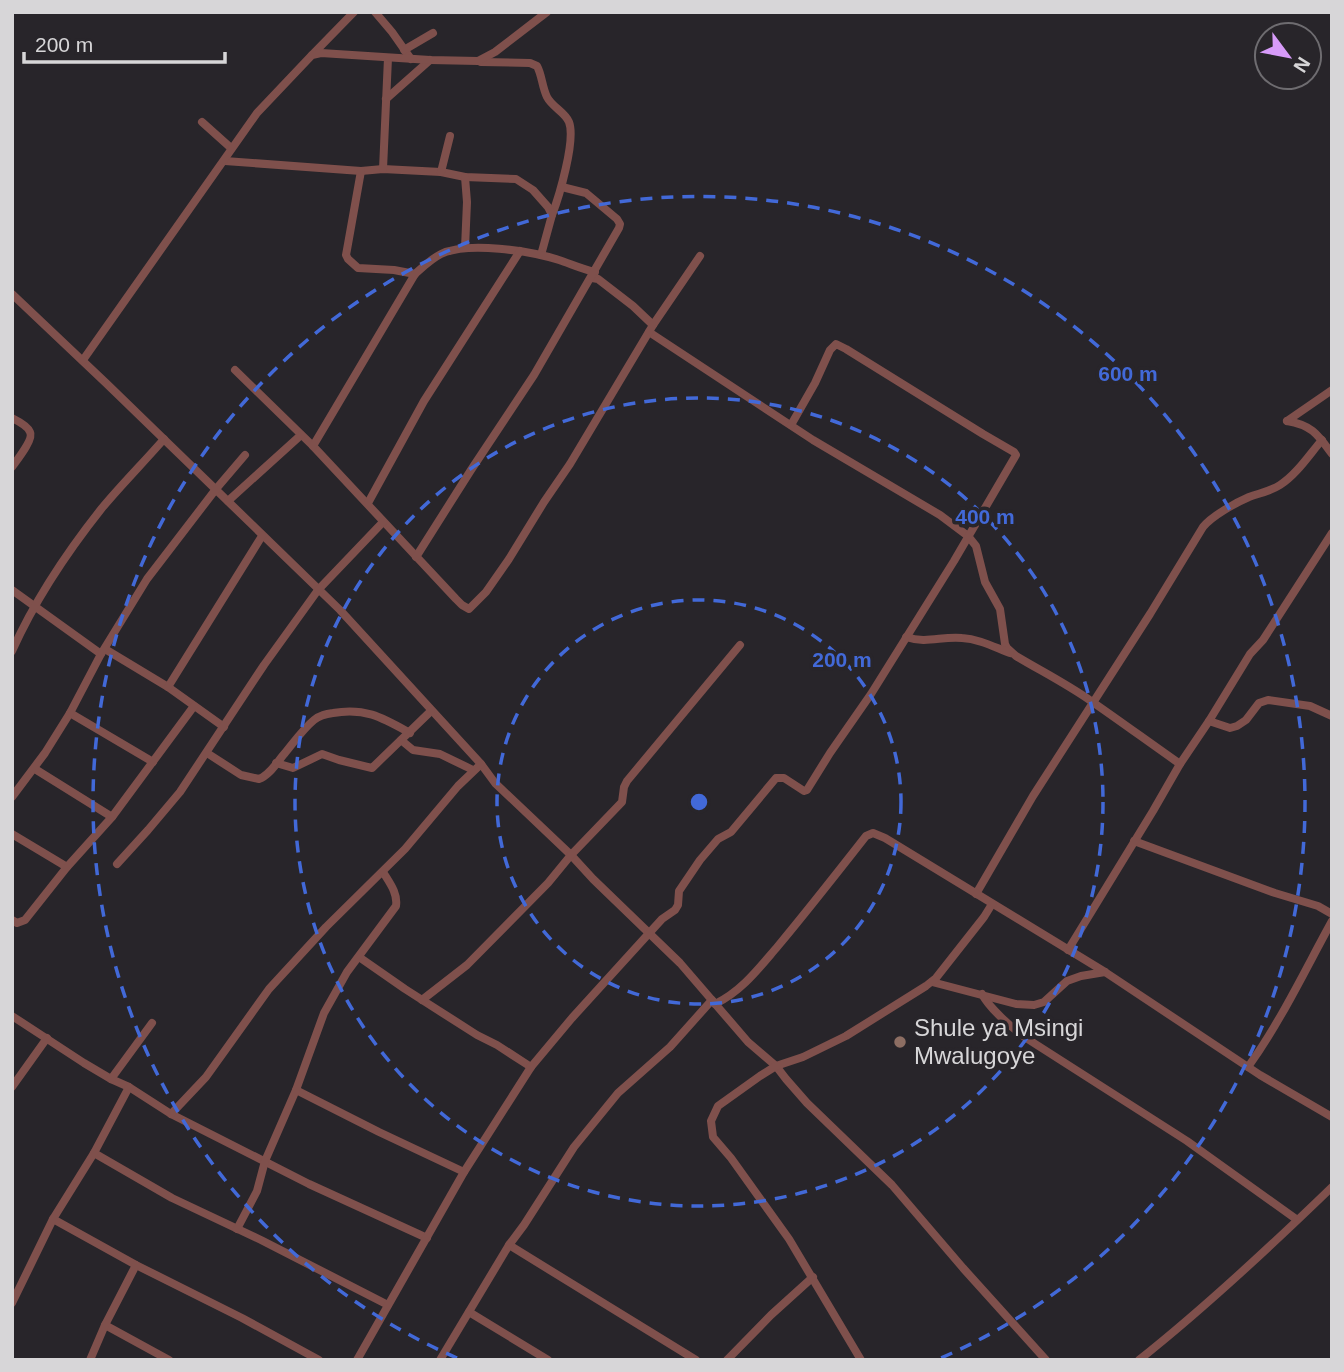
<svg xmlns="http://www.w3.org/2000/svg" width="1344" height="1372" font-family="Helvetica,sans-serif">
  <style>
    .lines { fill: none; stroke-linecap: round; stroke-linejoin: round }
    .minor { stroke: #7f504c; stroke-width: 8 }
    .ring { fill: none; stroke: #4269d8; stroke-width: 3.5; stroke-dasharray: 12 9 }
    .education-dot { fill: #8d6e63; stroke: #28252a; stroke-width: 2.5 }
    .labels { text-anchor: middle; stroke-width: 7; stroke-linejoin: round; paint-order: stroke }
    .poi-label { font-size: 24px; fill: #d7d6d8; stroke: #28252a; text-anchor: start }
    .centre { fill: #4269d8; stroke: #28252a; stroke-width: 3.5 }
    .ring-label { font-size: 21px; text-anchor: middle; font-weight: bold; fill: #4269d8; stroke: #28252a; stroke-width: 7; stroke-linejoin: round; paint-order: stroke }
  </style>
  <rect width="100%" height="100%" fill="#28252a"/>
  <g class="lines">
    <g class="minor">
      <polyline points="375,12 392,32 411,59"/>
      <polyline points="404,50 433,33"/>
      <polyline points="312,55 354,12"/>
      <path d="M481,62L530,63L537,66C542,75 542,87 547,97C552,107 565,112 569,122C576,140 559,197 552,215"/>
      <polyline points="386,99 430,60"/>
      <polyline points="202,122 231,148"/>
      <polyline points="225,161 361,171 383,169 441,172 465,177 516,179 533,190 548,207 552,215 541,255"/>
      <polyline points="383,169 388,58"/>
      <polyline points="361,171 348,244 346,255 348,259 358,268 394,270 415,274"/>
      <polyline points="441,172 450,136"/>
      <polyline points="465,177 467,202 465,248"/>
      <polyline points="592,278 598,279 633,306 653,325"/>
      <polyline points="12,294 107,384 340,610 481,764 495,783 571,855 593,879 680,963 748,1042 776,1066 786,1079 807,1103 892,1185 963,1268 1046,1360"/>
      <path d="M649,332L813,440L940,515L968,536L976,546L985,582L1000,609L1005,644L1007,648L1016,656C1041,671 1067,684 1091,701C1120,721 1150,743 1180,764"/>
      <polyline points="83,360 257,113 312,55 321,53 430,60 478,61 495,52 547,12"/>
      <polyline points="235,370 313,446 456,599 462,605 469,609 486,592 509,559 544,502 570,464 653,325 700,256"/>
      <path d="M12,418C18,421 28,426 30,432C34,439 17,460 12,467"/>
      <path d="M1287,421C1312,425 1318,435 1332,454"/>
      <polyline points="1287,421 1332,390"/>
      <path d="M313,446L415,274C423,267 431,259 441,254C468,241 530,251 559,260C571,264 582,269 595,272"/>
      <polyline points="228,501 301,435"/>
      <polyline points="368,503 424,401 520,251"/>
      <polyline points="416,557 471,470 534,375 619,228 620,224 617,219 586,193 562,187"/>
      <polyline points="12,590 101,654"/>
      <path d="M906,637C927,644 941,636 962,638C979,639 994,647 1010,653"/>
      <polyline points="105,649 168,687 224,727"/>
      <path d="M12,651C35,600 67,552 102,508C122,484 144,462 164,439"/>
      <polyline points="168,687 262,536"/>
      <polyline points="70,713 153,762"/>
      <polyline points="1209,721 1230,728 1237,726 1246,720 1259,703 1268,700 1310,706 1332,716"/>
      <polyline points="401,740 413,750 440,754 473,770"/>
      <path d="M207,753L241,775L259,779C270,775 277,762 285,753C294,742 303,729 314,720C320,715 326,714 333,713C365,707 383,718 410,733"/>
      <polyline points="276,763 293,768 322,754 339,760 372,768 431,711"/>
      <polyline points="35,769 112,817"/>
      <polyline points="12,797 45,753 70,713 101,654 147,579 216,489 245,455"/>
      <polyline points="12,834 67,867"/>
      <polyline points="1134,841 1275,893 1318,906 1332,914"/>
      <polyline points="117,864 148,830 180,792 264,665 318,590 383,522"/>
      <path d="M976,894L1033,796L1150,614L1203,527C1212,516 1235,503 1249,497C1260,493 1271,491 1280,485C1297,474 1309,455 1322,440"/>
      <polyline points="12,920 17,923 25,920 67,867 112,817 194,706"/>
      <polyline points="1068,950 1153,811 1180,764 1209,721 1250,654 1263,640 1332,533"/>
      <polyline points="359,957 405,989 477,1035 497,1045 531,1067"/>
      <polyline points="932,982 1016,1004 1034,1005 1044,1002 1067,981 1081,976 1105,972"/>
      <path d="M982,994C990,1009 1012,1028 1026,1038L1187,1141L1296,1219"/>
      <polyline points="422,1000 467,965 548,883 571,855 622,802 624,787 627,781 740,645"/>
      <path d="M715,1004C742,991 759,968 778,946C808,910 837,873 866,836L873,833L885,838L1105,972L1260,1075L1332,1117"/>
      <polyline points="12,1016 84,1063 111,1079 129,1087 171,1114 309,1184 427,1238"/>
      <path d="M1248,1067C1281,1021 1305,970 1332,921"/>
      <polyline points="111,1079 152,1023"/>
      <polyline points="12,1087 47,1038"/>
      <polyline points="296,1090 379,1132 464,1172"/>
      <polyline points="171,1114 206,1077 269,989 326,927 405,849 458,786 481,764"/>
      <polyline points="94,1153 172,1198 261,1240 388,1305"/>
      <polyline points="53,1219 136,1265 242,1318 319,1360"/>
      <path d="M237,1229L257,1191L265,1161L296,1090L324,1013L347,972L396,906C398,893 389,882 383,872"/>
      <polyline points="509,1245 696,1360"/>
      <polyline points="12,1303 53,1219 94,1153 129,1087"/>
      <polyline points="469,1312 548,1360"/>
      <polyline points="105,1325 169,1360"/>
      <polyline points="90,1360 105,1325 136,1265"/>
      <polyline points="357,1360 464,1172 531,1067 572,1018 662,919 675,910 678,905 679,891 700,860 718,839 731,832 776,778 784,778 804,791 807,790 830,753 871,694 954,561 1016,455 1014,452 983,434 846,349 836,344 830,350 815,383 791,425"/>
      <polyline points="440,1360 509,1245 524,1225 574,1147 618,1093 670,1047 712,1000"/>
      <polyline points="727,1360 771,1315 813,1277"/>
      <polyline points="861,1360 789,1239 731,1158 713,1137 711,1121 718,1106 760,1076 776,1066 803,1057 846,1036 926,986 936,978 984,917 992,904"/>
      <path d="M1139,1360C1207,1306 1270,1247 1332,1187"/>
    </g>
  </g>
  <g class="ring">
    <circle cx="699" cy="802" r="202"/>
    <circle cx="699" cy="802" r="404"/>
    <path d="M457 1358A606 606 0 1 1 941 1358"/>
  </g>
  <circle class="education-dot" cx="900" cy="1042" r="7"/>
  <g class="labels">
    <g class="poi-label">
      <text x="914" y="1036">Shule ya Msingi<tspan x="914" dy="28">Mwalugoye</tspan></text>
    </g>
  </g>
  <circle cx="699" cy="802" r="10" class="centre"/>
  <g class="ring-label">
    <text x="1128" y="381">600 m</text>
    <text x="985" y="524">400 m</text>
    <text x="842" y="667">200 m</text>
  </g>
  <rect width="1344" height="1372" fill="none" stroke="#d7d6d8" stroke-width="28"/>
  <g transform="translate(1288 56) rotate(122)"><circle r="33" fill="#28252a" stroke="#6e6c70" stroke-width="2"/>
  <path d="M0-5L12 26L0 18L-12 26Z" fill="#d79bf9"/>
  <text y="-10" font-size="19" font-weight="bold" text-anchor="middle" fill="#d7d6d8">N</text>
  </g>
  <path d="M24 52v10h201v-10" fill="none" stroke="#d7d6d8" stroke-width="3.5"/>
  <text x="35" y="52" font-size="21" fill="#d7d6d8" stroke="#28252a" stroke-width="5" paint-order="stroke">200 m</text>
</svg>
